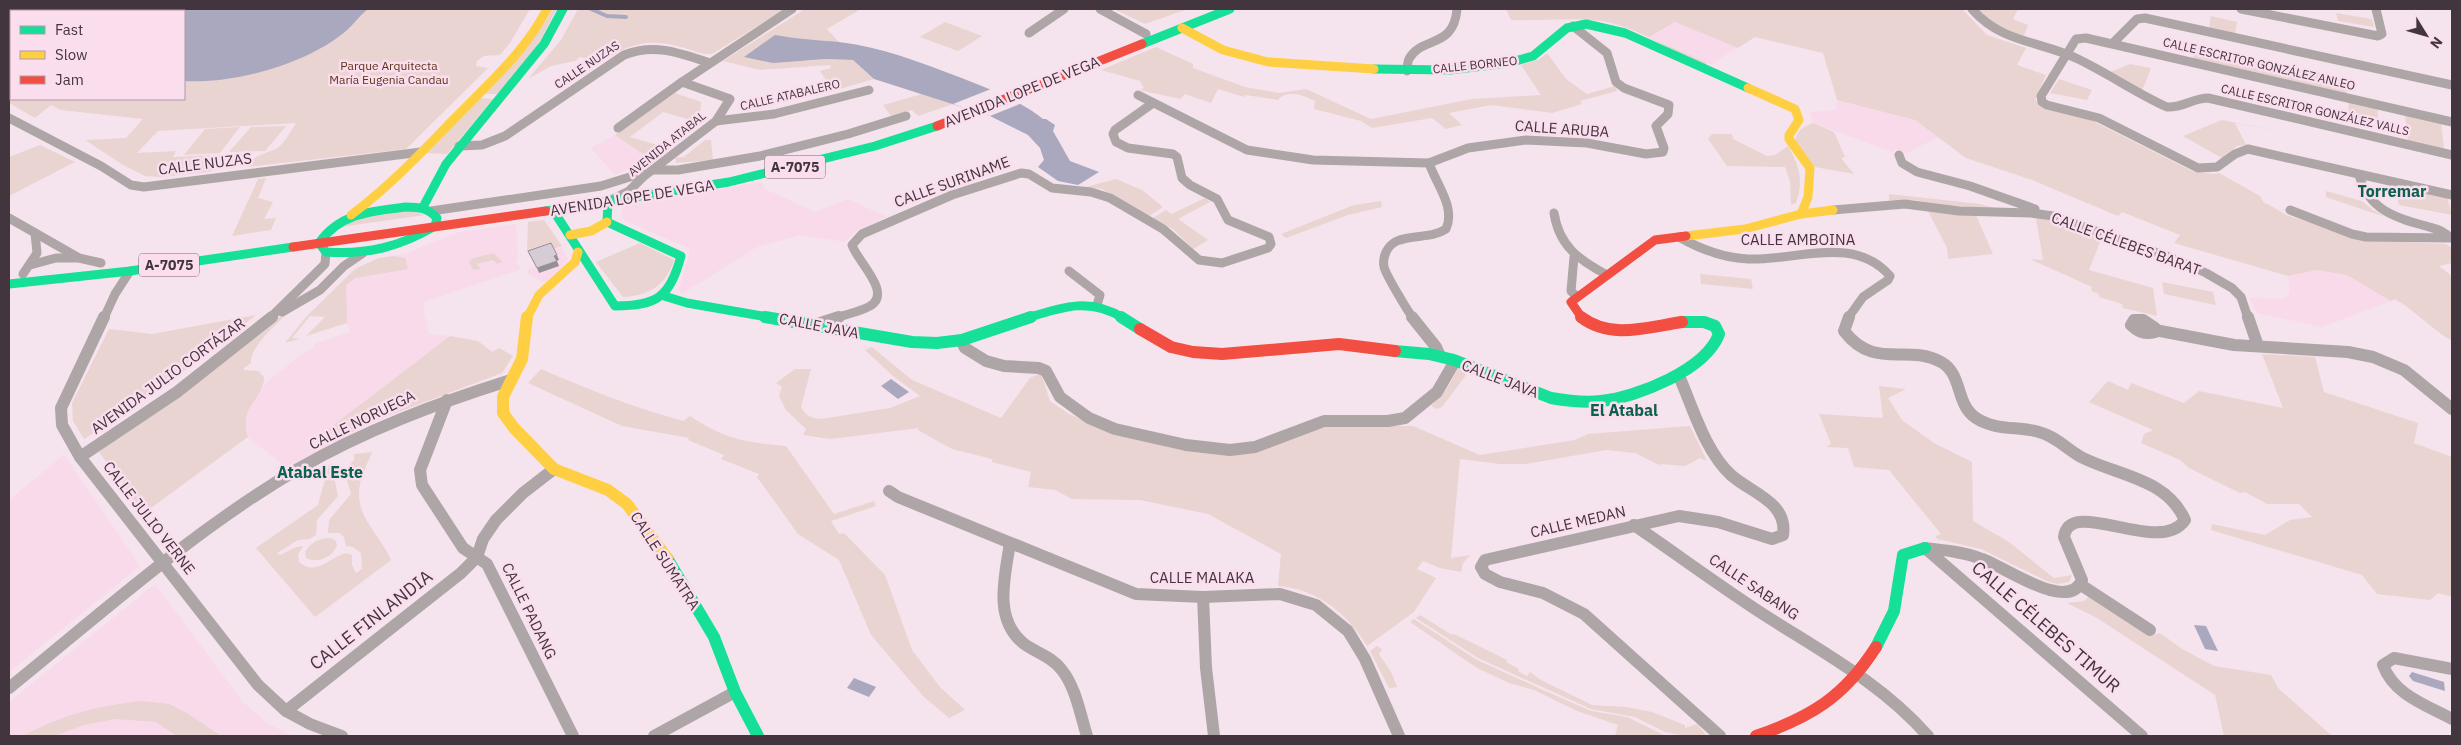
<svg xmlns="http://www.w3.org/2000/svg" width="2461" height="745" font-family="'IBM Plex Sans',sans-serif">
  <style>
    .built { fill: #f9daeb }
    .green { fill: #e9d4d1; fill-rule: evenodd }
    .water { fill: #a9a8be }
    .pier { fill: #f5e4ed }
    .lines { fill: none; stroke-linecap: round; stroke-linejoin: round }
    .stream { stroke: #a9a8be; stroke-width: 4 }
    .street-far1 { stroke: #aea5a7; stroke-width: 9 }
    .street { stroke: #aea5a7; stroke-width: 12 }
    .fast-far1 { stroke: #16e098; stroke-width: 9 }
    .fast { stroke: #16e098; stroke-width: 12 }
    .slow-far1 { stroke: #ffcf43; stroke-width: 9 }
    .slow { stroke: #ffcf43; stroke-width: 12 }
    .jam-far1 { stroke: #f24e42; stroke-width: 9 }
    .jam { stroke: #f24e42; stroke-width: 12 }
    .shaded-wall { fill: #968f95 }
    .building { fill: #d6ccd5; stroke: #968f95 }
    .labels { text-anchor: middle; stroke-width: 5; stroke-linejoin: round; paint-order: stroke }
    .far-street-label { font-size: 12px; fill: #43353d; stroke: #fbdeee }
    .far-park-label { font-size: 12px; fill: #5d3318; stroke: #fbdeee }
    .shield { fill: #fbdeee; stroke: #7a6872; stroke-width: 1 }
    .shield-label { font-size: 14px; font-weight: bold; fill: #43353d }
    .street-label { font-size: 15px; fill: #43353d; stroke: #fbdeee }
    .neighbourhood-label { font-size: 16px; font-weight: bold; fill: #0c604e; stroke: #fbdeee }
    .near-street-label { font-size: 18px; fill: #43353d; stroke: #fbdeee }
  </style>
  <rect width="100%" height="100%" fill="#f5e4ed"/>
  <g class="built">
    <polygon points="1675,22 1737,47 1711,65 1649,37"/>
    <polygon points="1837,100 1915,120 1938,137 1907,153 1896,149 1892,152 1813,123 1810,112 1836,110"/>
    <polygon points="615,135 646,156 623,172 615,175 591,148"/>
    <polygon points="762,182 765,189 815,212 848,199 887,217 855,232 845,242 801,235 757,247 682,294 679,289 690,249 625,221 621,215 623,206 626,204"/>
    <polygon points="544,220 569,260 545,283 528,274 527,270 536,266 527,251 528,222"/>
    <polygon points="516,224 518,259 515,261 521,269 424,302 424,313 429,334 450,336 327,430 339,440 287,468 248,437 245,422 248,412 254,399 268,381 302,354 315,347 314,344 350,332 347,323 345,279 355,269 379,258 405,254 459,232"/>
    <polygon points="2317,270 2347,275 2391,301 2322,327 2257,313 2249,298 2283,299 2290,293 2288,276"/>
    <polygon points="64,455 140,566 9,672 9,500"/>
    <polygon points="155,584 242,701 267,723 292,736 9,736 9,702"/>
  </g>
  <g class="green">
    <path d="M9,9H530L510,43L500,55L484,56L477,61L476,66L488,68L406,149L247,167C253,155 265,154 276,149C284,145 291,130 296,123L158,131L137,153L176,151L173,157L254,153L209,172L161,177L145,176L123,165L85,140L126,138L143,119L61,110L51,105L35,118L9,103ZM11,11H184V99H11Z"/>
    <polygon points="552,9 557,9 537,46 497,94 484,94 546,21"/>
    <path d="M578,9H785L712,54C703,55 694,51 685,48C650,38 631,42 601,62L580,57L575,61L551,66L528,79L561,40Z"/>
    <polygon points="805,9 861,9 827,29 839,42 809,41 806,61 826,59 853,60 874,79 833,91 820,71 831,68 830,65 760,70 723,61"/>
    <polygon points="1114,9 1188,9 1145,24"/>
    <path d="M1506,9H1962L1987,35L2026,48L2017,65L2046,75L2035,100L2040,104L2083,116L2192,171L2213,174L2219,173L2260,196L2264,203C2274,206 2279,212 2289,216L2366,240L2446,244L2452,248V263L2439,266L2452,276V341C2431,329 2416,311 2395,299L2391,301L2347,275L2317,270L2288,276L2174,243L2180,235L2122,212L2118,216L2032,180L1966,158L1915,120L1837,100L1823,53L1755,37L1738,48L1675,22L1649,37L1707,63L1703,66C1671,50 1637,27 1602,21C1572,17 1541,21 1511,20Z"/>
    <polygon points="1978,9 2018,9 2013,19 2028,25 2024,36 1995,26"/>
    <polygon points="2336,13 2372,19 2374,27 2338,21"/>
    <polygon points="2211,16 2237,22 2235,34 2209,28"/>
    <polygon points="945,22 982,36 958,51 920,37"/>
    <polygon points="2195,45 2346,79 2347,94 2193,59"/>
    <path d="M1156,47L1193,64V68L1245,87L1279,93L1306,89L1371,119L1472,99L1541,95L1521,65L1540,59L1547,53L1566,79L1587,94L1615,86L1617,91L1580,101L1582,104L1552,113L1491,105L1449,113L1462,125L1446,129L1432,118L1372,128L1361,121L1314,109L1315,101C1302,95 1291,90 1279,98V100L1245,95L1244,97L1218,89L1211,103L1185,94L1180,99L1140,90L1144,88L1140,81L1101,70Z"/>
    <polygon points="2130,64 2151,68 2142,91 2108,73"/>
    <polygon points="2059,79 2092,90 2087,100 2050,93"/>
    <polygon points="675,93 701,102 700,113 694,121 663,112 630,137 661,146 646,156 615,135"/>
    <polygon points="922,94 953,104 918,116 912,110 891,116 883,105"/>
    <polygon points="479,98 493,99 447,154 426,153"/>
    <polygon points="2348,101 2377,107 2378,120 2349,114"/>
    <polygon points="2405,114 2441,122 2444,149 2408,141"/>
    <polygon points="2222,120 2288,133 2235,123 2246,145 2237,146 2222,158 2183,136"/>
    <path d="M1813,123L1834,132L1845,157L1841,158L1854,174L1815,167L1795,140C1797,131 1804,126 1813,123Z"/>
    <polygon points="286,126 265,151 229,152 251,127"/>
    <polygon points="240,127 220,153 184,155 205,129"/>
    <path d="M1712,134H1732L1733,139L1767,156L1775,155L1788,146C1799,165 1804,181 1796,203L1791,205L1790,181L1785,167L1727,166L1708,139Z"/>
    <polygon points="705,140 711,140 713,160 676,163 675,158 684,157"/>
    <polygon points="40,145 75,162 9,196 9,157"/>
    <polygon points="266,178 258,198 273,202 264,219 276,218 271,230 232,236 258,179"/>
    <polygon points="1116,179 1142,190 1163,207 1149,216 1102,189 1086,187"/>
    <polygon points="2395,188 2447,197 2452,215 2399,205"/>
    <polygon points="2326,191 2362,201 2373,210 2385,217 2326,197"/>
    <polygon points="1889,194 1980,204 1994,208 1955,207 1915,200 1889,201"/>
    <polygon points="1205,198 1210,202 1178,219 1208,240 1193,249 1174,230 1153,218 1166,210 1171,214"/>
    <polygon points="1381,201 1382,207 1348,215 1286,238 1281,234 1354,205"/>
    <polygon points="411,211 425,215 340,227 355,219"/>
    <polygon points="1928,211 1976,215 1993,254 1948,259 1947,248"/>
    <polygon points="2036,218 2056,221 2102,237 2089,270 2153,288 2157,316 2123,308 2122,304 2099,297 2099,294 2091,291 2092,287 2030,259 2043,260"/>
    <polygon points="544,220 562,246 530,256 527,251 528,222"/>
    <path d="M640,243L674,260C667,284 649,296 623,297L596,262Z"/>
    <polygon points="493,253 503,262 497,264 493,260 477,264 481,269 473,270 469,262 471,259"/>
    <polygon points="394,256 405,258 408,269 355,278 346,285 347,323 306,336 325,317 310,316 292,338 300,339 285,343 306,317 355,269 379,258"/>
    <polygon points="1700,274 1751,279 1753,289 1701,284"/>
    <polygon points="2162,282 2213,292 2216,305 2164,294"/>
    <path d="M290,311C279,322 249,347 251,363L244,368V370L258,371L264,377C264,400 238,406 248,437L144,513L99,452L274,320Z"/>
    <path d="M256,315C201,360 144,401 84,439L73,421L72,403L109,329L152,334Z"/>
    <polygon points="450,336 478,341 492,352 499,348 513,356 502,373 369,423 339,440 327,430"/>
    <path d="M872,347L912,380L1001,418L1030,378L1041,373L1050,401L1069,414L1095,425L1227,455L1323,426H1413L1480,455L1575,440L1588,434L1690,426L1707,461L1700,458L1685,466L1660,464L1661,466L1635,453L1606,450L1526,464H1500L1460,459L1451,558L1470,555L1463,563L1461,572L1440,568L1423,561L1417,569L1436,578L1414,612L1367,646C1347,613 1317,589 1278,586L1281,554L1208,514L1140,500L1072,499L1055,490L1028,487L1031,472L992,462V459L952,449L918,430L919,428L830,439L803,435L806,429L786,410L779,396L782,387L776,383L795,369H811L801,407C806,416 811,418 821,419L890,408L920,396L893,376L865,350Z"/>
    <polygon points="2262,354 2315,357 2324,392 2418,423 2414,443 2452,457 2452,597 2438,593 2430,600 2377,594 2362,575 2211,530 2212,524 2265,535 2290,520 2312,517 2299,504 2267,504 2245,492 2240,493 2189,468 2180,460 2141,443 2144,434 2153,430 2089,402 2108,381 2128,390 2131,383 2184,403 2199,391 2283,408"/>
    <path d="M541,369C590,390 632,407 683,421L690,416C726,440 745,442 786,446L834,514L874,501L876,506L831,521L839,534L844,533L885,575L912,650L940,687L965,710L949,718L923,696L871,635L839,560L798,534L757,477L759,474L721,459L724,455L688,440L689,438L622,426L528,383Z"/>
    <polygon points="1458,369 1465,372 1466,375 1442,407 1437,409 1431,406 1446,390"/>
    <polygon points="1879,386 1906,389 1888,398 1902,420 1934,443 1972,462 1973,521 2009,542 2054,578 2072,575 2069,582 2058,584 2049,582 1981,549 1937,539 1936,536 1941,534 1889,470 1854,467 1848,448 1826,447 1831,444 1819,414 1883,418"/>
    <path d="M372,452C367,465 359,479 359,493C358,519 382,538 391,560L315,617L256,548L318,505L329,464L336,465L333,472L338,496L317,520L316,535L309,539L298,540L277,553L280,555L296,547L303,546L298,555L299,562C316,577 330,557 346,553L352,555V565L356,573L362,569L361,553L353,547L346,546L344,537L339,533H328L329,520L351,494C347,478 341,474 354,460V454Z"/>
    <path d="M331,538L335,540L337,545C333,557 318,564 306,558L305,552C311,542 320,538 331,538Z"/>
    <polygon points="2090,596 2147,634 2154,635 2160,633 2182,649 2214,666 2271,675 2278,688 2332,736 2224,736 2215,695 2097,618 2067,603 2084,601"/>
    <polygon points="1420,615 1452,635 1454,634 1507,660 1506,662 1519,669 1518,671 1527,676 1530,672 1541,680 1592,705 1626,707 1652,712 1685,725 1685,728 1697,724 1707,736 1684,736 1665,732 1635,717 1591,709 1478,658 1416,618"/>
    <polygon points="1414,619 1477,660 1543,690 1591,711 1627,717 1664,735 1673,736 1615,736 1618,725 1577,711 1534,690 1509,683 1477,668 1410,622"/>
    <polygon points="1377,646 1382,649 1379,654 1391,672 1397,687 1389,688 1370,651"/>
    <path d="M143,701L169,704L187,713L221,736H177L156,722L115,719L84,725L54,736H23C61,715 100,705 143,701Z"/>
  </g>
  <g class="water">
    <path d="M144,9H368C360,15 354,24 346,31C307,64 235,84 184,81V11H141Z"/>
    <path d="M775,35C796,39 817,40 839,42C881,47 920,62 959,77C989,89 1018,99 1043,119H1046L1055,125L1053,131L1070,161L1099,172L1078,185L1058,181L1038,167L1044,160L1040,148L1028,135L990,116L874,79L853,60L826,59L773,63L744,57Z"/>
    <polygon points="891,379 909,392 898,399 881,386"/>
    <polygon points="2194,625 2206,626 2218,651 2205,649"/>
    <polygon points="2412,672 2444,682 2445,691 2413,681 2409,676"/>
    <polygon points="854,678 876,687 869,697 847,688"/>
  </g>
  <polygon class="pier" points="991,89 1022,103 990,116 953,104"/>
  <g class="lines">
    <polyline class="stream" points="591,9 607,16 626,17"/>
    <g class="street-far1">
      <polyline points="1100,9 1146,34"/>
      <path d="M1972,9C2001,43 2041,41 2078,59C2109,74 2136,93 2167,107C2183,108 2193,98 2208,98L2452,155"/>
      <polyline points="2241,9 2378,36 2382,34 2376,9"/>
      <polyline points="1029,33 1064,9"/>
      <polyline points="2113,43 2137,19 2145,18 2452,85"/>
      <path d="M1407,71C1408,67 1407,62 1409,59C1421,36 1454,49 1457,9"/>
      <polyline points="1138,95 1247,150 1313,160 1429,163 1468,148 1526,140 1587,143 1646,154 1663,152 1664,148 1656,126 1668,114 1669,105 1624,88 1616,82 1607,53 1573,26"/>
      <polyline points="9,118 101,166 131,185 144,187 421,152"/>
      <polyline points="716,121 774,114 869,90"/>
      <polyline points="2452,122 2086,38 2076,39 2041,96 2042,102 2047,105 2099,118 2198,168 2217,167 2235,154 2248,149 2452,195"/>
      <polyline points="618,128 682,82"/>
      <path d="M459,146L482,145L505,136L624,55C655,43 680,53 710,63"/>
      <polyline points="1899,155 1902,163 1917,172 1970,186 2035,209"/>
      <polyline points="609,201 629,191 643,177 716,121 730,99 682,82 792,9"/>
      <polyline points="1833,210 1905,204 1959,211 2031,213 2053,216 2172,258 2206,273 2232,288 2241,297 2248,318"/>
      <path d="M2290,210L2352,234L2366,237L2450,238C2444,230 2435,229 2426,226C2394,217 2369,210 2359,175"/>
      <polyline points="431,211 601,186 652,170 678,170 760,156 848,134 906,116"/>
      <path d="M1554,213C1559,246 1579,260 1607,275"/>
      <polyline points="9,218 79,258 101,263"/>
      <path d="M1679,237C1700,249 1724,258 1748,259C1796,261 1854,234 1890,276L1888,280L1863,297L1848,318"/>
      <polyline points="1574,257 1571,291 1577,297"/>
      <polyline points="30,265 56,258 77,258"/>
      <polyline points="1069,271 1100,295 1097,305"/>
      <polyline points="23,274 37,253 35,233"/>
      <polyline points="282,312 320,290 344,266 363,253"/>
      <polyline points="104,318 115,294 130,271"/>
      <polyline points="270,318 325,264 326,252"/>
      <path d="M836,318C846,314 860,312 870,306C893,293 857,261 852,245L862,234L952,195L1021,173L1029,174L1052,188L1091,192L1110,198L1163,229L1199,260L1222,263L1268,248L1271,244L1269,237L1228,220L1217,199L1190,185L1182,178L1177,157L1173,154L1128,148L1116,142L1113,134L1115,130L1153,103"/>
      <path d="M1413,318C1407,310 1386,275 1384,267C1382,256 1388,245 1397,241C1413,234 1431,239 1446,229C1456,207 1436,184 1429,163"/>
    </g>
    <g class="street">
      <polyline points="104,317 61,408 62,425 80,457 258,685 286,711 310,724 342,736"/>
      <polyline points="1412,317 1436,347 1440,356"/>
      <path d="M1849,317L1844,331C1875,371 1906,343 1941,362C1963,374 1955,404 1976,418C1996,431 2018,426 2039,432C2055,436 2067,449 2081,457C2118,476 2166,478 2185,520C2159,557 2070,495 2064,537L2082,580C2069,614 2004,566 1982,559C1964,552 1944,550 1925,548"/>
      <polyline points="2248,317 2258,346"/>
      <path d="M2134,320H2143L2155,328V332C2145,335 2138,332 2131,325Z"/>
      <polyline points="814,325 839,317"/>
      <polyline points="2155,330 2234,345 2348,352 2373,357 2404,370 2452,409"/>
      <polyline points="961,340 965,348 986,361 1004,366 1039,368 1046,371 1060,397 1089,418 1115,429 1186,445 1230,450 1255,447 1324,421 1388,421 1405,418 1437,392 1455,361"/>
      <path d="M1679,376C1693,408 1705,451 1731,475C1751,493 1788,502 1783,535L1772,539L1718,522L1679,516L1485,560L1481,567L1485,574L1500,582L1543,593L1584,614L1720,736"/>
      <polyline points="447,400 420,470 422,485 463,548 487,564 573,736"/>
      <polyline points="80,457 177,392 272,317"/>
      <polyline points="889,491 898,497 1136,594 1203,597 1280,594 1316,605 1348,631 1365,659 1399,736"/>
      <path d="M1634,525C1678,555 1721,587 1766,616C1824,653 1882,684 1928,736"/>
      <path d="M1010,543C1005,576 993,618 1023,643C1036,653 1051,656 1061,669C1076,687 1080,714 1087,736"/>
      <polyline points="1925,548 2142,736"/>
      <polyline points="2081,585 2150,630"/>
      <polyline points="1203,597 1206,668 1214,736"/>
      <path d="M2452,669L2394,658L2383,665C2394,695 2426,705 2452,719"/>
      <path d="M9,688C103,612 194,530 298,469C365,430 438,403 511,380"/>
      <polyline points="286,711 461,573 477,557 483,539 496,520 523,493 554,469"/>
      <polyline points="654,736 735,692"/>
    </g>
    <g class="fast-far1">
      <polyline points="1142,44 1230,9"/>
      <polyline points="1374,69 1450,70 1508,63 1533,56 1567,28 1586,24 1625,33 1748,88"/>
      <path d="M406,207C419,207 428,208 437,218L435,226C400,247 366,255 326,252L319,243C340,213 372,211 406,207Z"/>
      <polyline points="423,207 446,164 544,44 563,9"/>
      <path d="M553,210L615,306C657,306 670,297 681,256L607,222"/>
      <polyline points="546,211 729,182 875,146 937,126"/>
      <polyline points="607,222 608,202"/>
      <polyline points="9,284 130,271 293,247"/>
      <polyline points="664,296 687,303 773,318"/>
      <path d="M1027,318C1062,307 1090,297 1123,318"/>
    </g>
    <g class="fast">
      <polyline points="765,317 912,342 937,343 962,340 1031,317"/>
      <polyline points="1121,317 1140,329"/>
      <path d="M1395,351L1429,354L1454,360L1551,398C1568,401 1584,403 1601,401C1637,397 1706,370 1719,334L1715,326L1704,322H1682"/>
      <polyline points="667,558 714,637 735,692 758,736"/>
      <polyline points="1876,647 1894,611 1903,555 1925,548"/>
    </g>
    <g class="slow-far1">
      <polyline points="1182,28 1223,50 1268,62 1374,69"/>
      <polyline points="1748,88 1795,109 1799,120 1789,135 1789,139 1810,168 1808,197 1801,214"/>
      <path d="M351,215C389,187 421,153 454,119C488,84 524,53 547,9"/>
      <polyline points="570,235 591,231 607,222"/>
      <polyline points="1686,236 1745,229 1801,214 1833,210"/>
      <polyline points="527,318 539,295 575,262 578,252"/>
    </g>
    <polyline class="slow" points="527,317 522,359 503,397 503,413 514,428 554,469 608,490 627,504 667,558"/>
    <g class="jam-far1">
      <polyline points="937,126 1142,44"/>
      <polyline points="293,247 546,211"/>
      <polyline points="1582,318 1571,302 1655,240 1686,236"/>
    </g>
    <g class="jam">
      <path d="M1581,317C1611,340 1647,327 1682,322"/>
      <polyline points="1140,329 1171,347 1193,352 1222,354 1339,344 1395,351"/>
      <path d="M1756,736C1811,717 1844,697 1876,647"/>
    </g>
  </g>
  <g class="shaded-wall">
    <polygon points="557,255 559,260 556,261 554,256"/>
    <polygon points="557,261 559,266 539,273 537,268"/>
  </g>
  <polygon class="building" points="551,243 557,255 554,256 557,261 537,268 528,251"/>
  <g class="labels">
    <g class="far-street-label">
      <text transform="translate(2259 64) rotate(13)" y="4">CALLE ESCRITOR GONZÁLEZ ANLEO</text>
      <text transform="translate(587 65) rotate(-34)" y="4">CALLE NUZAS</text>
      <text transform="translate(1475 65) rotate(-6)" y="4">CALLE BORNEO</text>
      <text transform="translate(790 95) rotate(-13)" y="4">CALLE ATABALERO</text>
      <text transform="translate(2315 110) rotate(13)" y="4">CALLE ESCRITOR GONZÁLEZ VALLS</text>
      <text transform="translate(667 144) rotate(-39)" y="4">AVENIDA ATABAL</text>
    </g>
    <g class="far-park-label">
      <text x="389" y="70">Parque Arquitecta<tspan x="389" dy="14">María Eugenia Candau</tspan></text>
    </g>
    <g class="shield">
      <rect x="765" y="155.5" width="60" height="23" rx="4"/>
      <rect x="139" y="253.5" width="60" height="23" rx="4"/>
    </g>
    <g class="shield-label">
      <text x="795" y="172">A-7075</text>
      <text x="169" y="270">A-7075</text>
    </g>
    <g class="street-label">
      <text transform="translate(1022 92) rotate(-22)" y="5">AVENIDA LOPE DE VEGA</text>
      <text transform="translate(1562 129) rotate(4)" y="5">CALLE ARUBA</text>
      <text transform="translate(205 164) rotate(-7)" y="5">CALLE NUZAS</text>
      <text transform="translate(952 182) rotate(-20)" y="5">CALLE SURINAME</text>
      <text transform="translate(632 198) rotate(-9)" y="5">AVENIDA LOPE DE VEGA</text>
      <text x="1798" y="245">CALLE AMBOINA</text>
      <text transform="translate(2126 244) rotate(20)" y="5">CALLE CÉLEBES BARAT</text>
      <text transform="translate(819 326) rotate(11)" y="5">CALLE JAVA</text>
      <text transform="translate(168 376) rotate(-36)" y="5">AVENIDA JULIO CORTÁZAR</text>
      <text transform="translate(1500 379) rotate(21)" y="5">CALLE JAVA</text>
      <text transform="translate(362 420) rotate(-26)" y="5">CALLE NORUEGA</text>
      <text transform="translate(149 518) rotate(52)" y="5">CALLE JULIO VERNE</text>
      <text transform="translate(1578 522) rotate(-13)" y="5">CALLE MEDAN</text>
      <text transform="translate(665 561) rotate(57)" y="5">CALLE SUMATRA</text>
      <text x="1202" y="583">CALLE MALAKA</text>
      <text transform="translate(1754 587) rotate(34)" y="5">CALLE SABANG</text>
      <text transform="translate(529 611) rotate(64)" y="5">CALLE PADANG</text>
    </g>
    <g class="neighbourhood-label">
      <text x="2392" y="197">Torremar</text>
      <text x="1624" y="416">El Atabal</text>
      <text x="320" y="478">Atabal Este</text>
    </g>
    <g class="near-street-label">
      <text transform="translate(371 620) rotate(-38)" y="6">CALLE FINLANDIA</text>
      <text transform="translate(2046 627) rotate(41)" y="6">CALLE CÉLEBES TIMUR</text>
    </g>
  </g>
  <rect width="2461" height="745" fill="none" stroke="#43353d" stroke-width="20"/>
  <rect x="10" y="10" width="175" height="90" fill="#fbdeee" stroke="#b19aa7"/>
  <rect x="20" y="26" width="25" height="8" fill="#16e098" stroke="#b19aa7"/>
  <text x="55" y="35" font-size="15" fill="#43353d">Fast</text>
  <rect x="20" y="51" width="25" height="8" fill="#ffcf43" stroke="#b19aa7"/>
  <text x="55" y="60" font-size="15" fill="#43353d">Slow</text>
  <rect x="20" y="76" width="25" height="8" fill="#f24e42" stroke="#b19aa7"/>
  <text x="55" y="85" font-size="15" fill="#43353d">Jam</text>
  <g transform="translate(2426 35) rotate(127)" stroke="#fbdeee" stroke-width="4" paint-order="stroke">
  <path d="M0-4L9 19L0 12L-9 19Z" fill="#43353d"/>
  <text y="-8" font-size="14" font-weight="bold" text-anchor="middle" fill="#43353d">N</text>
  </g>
</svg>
